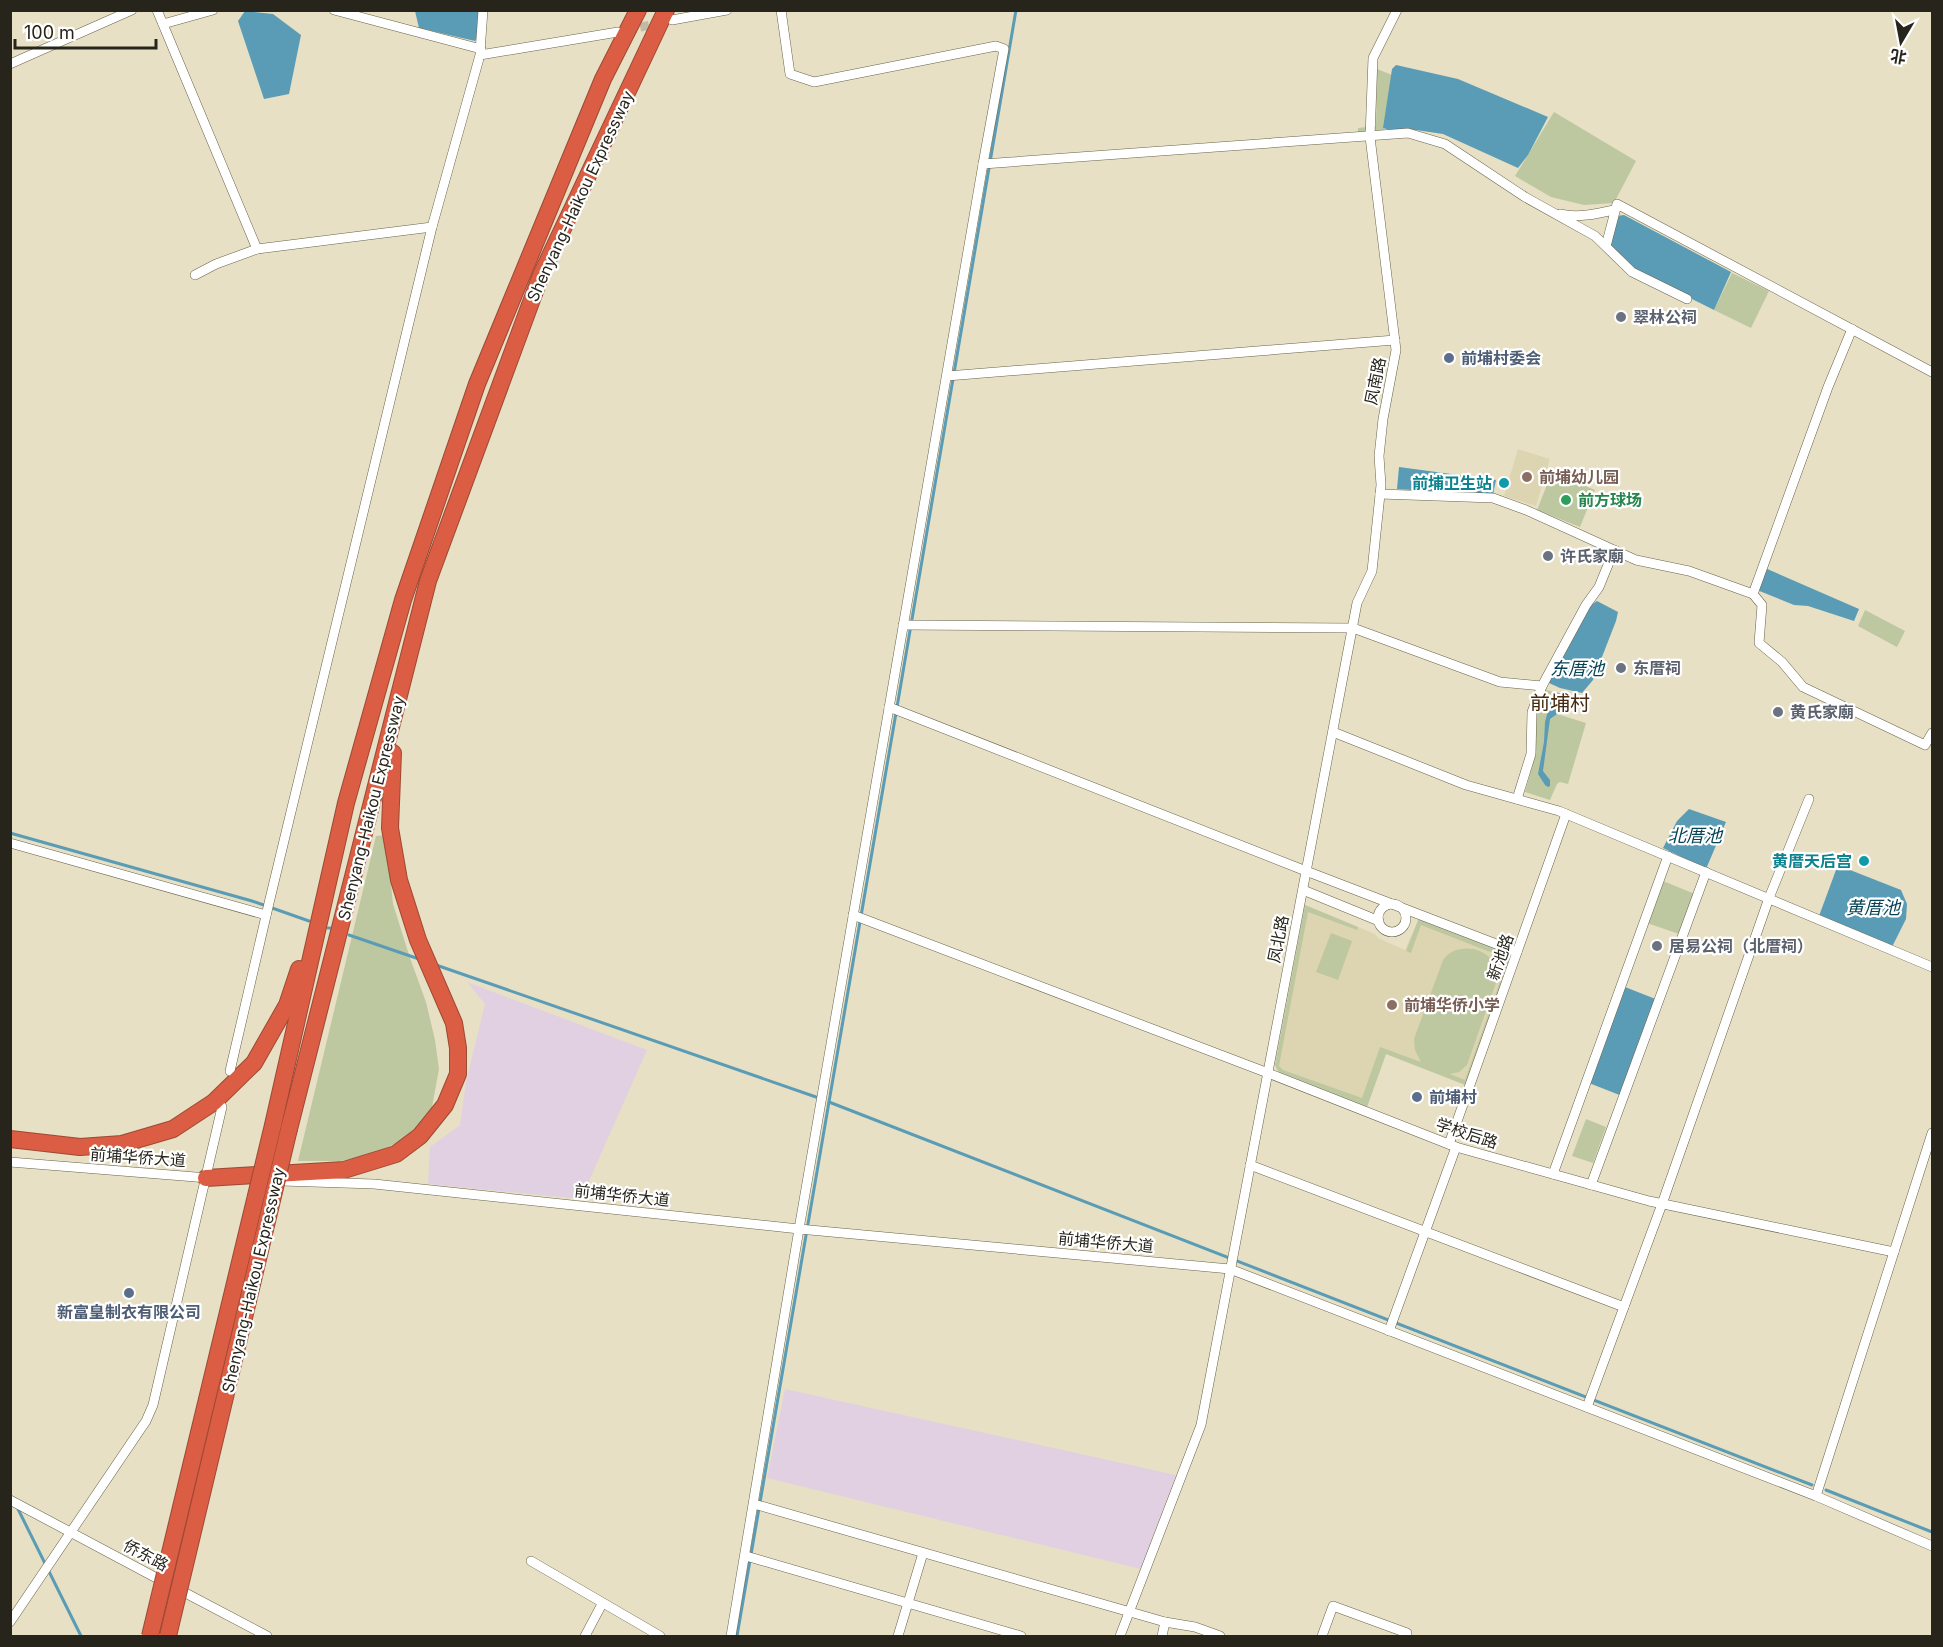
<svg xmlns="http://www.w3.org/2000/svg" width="1943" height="1647" font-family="Inter,'Noto Sans SC',sans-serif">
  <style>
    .built { fill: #ddd5b2 }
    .industrial { fill: #e1d0e1 }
    .green { fill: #bdc8a0 }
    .water { fill: #5a9cb5 }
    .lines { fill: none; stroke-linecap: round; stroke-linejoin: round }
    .stream { stroke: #5a9cb5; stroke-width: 3 }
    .minor-tunnel { stroke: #c1bba3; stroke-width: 9; stroke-dasharray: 9 4.5; stroke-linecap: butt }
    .minor-casing { stroke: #69634b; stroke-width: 10 }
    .motorway-casing { stroke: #9c4935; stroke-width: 18 }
    .minor { stroke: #fff; stroke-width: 9 }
    .motorway { stroke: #db5d43; stroke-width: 16 }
    .motorway-bridge-casing { stroke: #9c4935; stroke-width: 18; stroke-linecap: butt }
    .motorway-bridge { stroke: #db5d43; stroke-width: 16 }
    .worship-dot { fill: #6b7280; stroke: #fff; stroke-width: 2 }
    .service-dot { fill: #5c6f8a; stroke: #fff; stroke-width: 2 }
    .education-dot { fill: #8d6e63; stroke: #fff; stroke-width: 2 }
    .culture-dot { fill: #0f9aa8; stroke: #fff; stroke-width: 2 }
    .leisure-dot { fill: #2e9e5b; stroke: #fff; stroke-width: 2 }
    .labels { text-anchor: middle; stroke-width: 4.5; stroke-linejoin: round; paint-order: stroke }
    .street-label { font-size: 16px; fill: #27251b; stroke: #fff }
    .worship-label { font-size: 16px; font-weight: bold; fill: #5b616d; stroke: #fff; text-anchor: start }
    .service-label { font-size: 16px; font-weight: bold; fill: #4e5e75; stroke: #fff; text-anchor: start }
    .education-label { font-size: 16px; font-weight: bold; fill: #785e54; stroke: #fff; text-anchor: start }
    .culture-label { font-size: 16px; font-weight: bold; fill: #0d838f; stroke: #fff; text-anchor: end }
    .leisure-label { font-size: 16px; font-weight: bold; fill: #27864d; stroke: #fff; text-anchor: start }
    .water-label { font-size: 18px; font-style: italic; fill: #054355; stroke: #fff }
    .quarter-label { font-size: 20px; fill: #47290e; stroke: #fff }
  </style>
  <rect width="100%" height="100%" fill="#e7e0c5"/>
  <g class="built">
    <polygon points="1518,449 1550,459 1536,506 1504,496"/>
    <polygon points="1305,905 1375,934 1378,938 1405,950 1419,918 1515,956 1468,1086 1386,1054 1367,1107 1277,1070 1275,1065"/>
  </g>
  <g class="industrial">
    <polygon points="467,982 647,1050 581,1199 428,1184 430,1147 460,1125 466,1082 485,1004"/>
    <polygon points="785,1389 1176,1475 1141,1569 767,1478"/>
  </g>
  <g class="green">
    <polygon points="1377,69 1392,75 1383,134 1358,137 1358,128 1376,126"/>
    <polygon points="1554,112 1636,161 1614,203 1584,205 1551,197 1515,176"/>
    <polygon points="1732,273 1769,291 1751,328 1714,310"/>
    <polygon points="1552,472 1595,490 1580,527 1537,510"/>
    <polygon points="1865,610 1905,631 1897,647 1858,626"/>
    <polygon points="1542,689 1564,694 1557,714 1586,723 1568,784 1560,782 1557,784 1550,800 1525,792 1533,764 1537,711"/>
    <polygon points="386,835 393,904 410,958 426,1002 435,1040 439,1069 432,1107 419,1131 375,1154 341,1161 298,1161 376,836"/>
    <polygon points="1663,881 1695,894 1679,934 1647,923"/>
    <path d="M1305,905L1358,927L1357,930L1308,912L1279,1066L1283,1070L1362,1098L1380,1047L1421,1062L1415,1050L1414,1039L1443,960C1454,944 1482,945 1493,962C1497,967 1497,973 1497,980L1467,1065L1459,1072L1450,1074L1465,1080L1508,959L1421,925L1411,953L1406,951L1419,918L1515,956L1468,1086L1386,1054L1367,1107L1280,1074L1275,1065Z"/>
    <polygon points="1331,933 1352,941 1338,980 1316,972"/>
    <polygon points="1586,1119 1606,1127 1593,1163 1572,1156"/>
  </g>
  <g class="water">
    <polygon points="245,11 273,14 301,35 289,94 264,99 238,21"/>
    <polygon points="415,11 478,11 478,36 475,41 419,28"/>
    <polygon points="1396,65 1458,79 1548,117 1528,155 1518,168 1443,134 1416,130 1396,132 1383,128 1392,69"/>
    <polygon points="1624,215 1731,272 1714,310 1634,270 1609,246 1616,216"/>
    <polygon points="1399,467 1496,480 1493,495 1397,489"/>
    <polygon points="1765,568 1859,609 1854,621 1808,606 1794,605 1757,590"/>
    <polygon points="1597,601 1618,612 1616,621 1593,680 1582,693 1560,688 1549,683 1551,676 1591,605"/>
    <polygon points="1553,692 1564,694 1557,714 1550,719 1543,771 1550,780 1550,786 1548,787 1545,785 1538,774 1544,742 1545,722"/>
    <polygon points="1689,809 1726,822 1706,869 1663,848 1677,821"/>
    <polygon points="1845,868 1901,890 1907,904 1906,919 1892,947 1819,916 1836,870"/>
    <polygon points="1625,987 1658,1000 1622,1096 1589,1083"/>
  </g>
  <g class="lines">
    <g class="stream">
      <polyline points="897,707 1016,10"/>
      <polyline points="10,833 252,901 309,921"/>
      <polyline points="328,928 330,928"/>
      <polyline points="349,935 419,959"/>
      <polyline points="436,965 816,1097"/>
      <polyline points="829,1102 1812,1485"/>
      <polyline points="1826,1490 1932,1532"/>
      <polyline points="17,1507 81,1636"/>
      <polyline points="737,1636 896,713"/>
    </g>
    <polyline class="minor-tunnel" points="627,30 660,23"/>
    <defs>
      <g id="minor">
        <polyline points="157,10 257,249"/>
        <polyline points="334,10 481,49"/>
        <polyline points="781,10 790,74 814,82 996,46 1004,49 983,164"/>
        <polyline points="672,20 727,10"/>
        <polyline points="163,24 213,10"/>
        <polyline points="480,52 483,10"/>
        <polyline points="10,64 132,10"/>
        <path d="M1560,214C1578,218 1596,214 1614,210"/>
        <polyline points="1606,246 1617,204 1932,372"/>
        <polyline points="195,275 216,264 257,249 432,227"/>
        <polyline points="947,376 1395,340"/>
        <polyline points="1380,494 1493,498 1526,510 1636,560 1689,571 1753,594 1828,387 1852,329"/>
        <polyline points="1753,594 1762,605 1759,643 1782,662 1803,687 1925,745 1932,733"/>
        <polyline points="903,625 1353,628 1500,682 1542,686"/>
        <polyline points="889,707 1306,871 1517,952"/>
        <polyline points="1333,732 1466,785 1559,811 1932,967"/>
        <polyline points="1517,799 1531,754 1532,712 1542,686 1586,605 1599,587 1614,550"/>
        <polyline points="10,843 266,915"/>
        <polyline points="1303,890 1379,921"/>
        <circle cx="1392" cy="918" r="14"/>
        <polyline points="853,915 1268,1073 1456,1147 1649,1201 1894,1252"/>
        <polyline points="230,1071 269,903 432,227 480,55 618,32"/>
        <polyline points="1449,1144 1566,814"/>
        <polyline points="10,1162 208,1178"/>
        <polyline points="1250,1165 1624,1307"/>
        <polyline points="1553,1174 1668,856"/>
        <polyline points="282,1181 374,1184 799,1229 1230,1269 1816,1496 1932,1546"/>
        <polyline points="1591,1185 1706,872"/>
        <polyline points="1389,1331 1456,1147"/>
        <polyline points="1587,1407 1662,1204 1769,898 1809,799"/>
        <polyline points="1816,1496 1932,1133"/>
        <polyline points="10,1500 164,1582"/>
        <polyline points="754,1504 1165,1622 1162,1636"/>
        <polyline points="746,1556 1021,1636"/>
        <polyline points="531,1561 660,1636"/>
        <polyline points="176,1588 267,1636"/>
        <polyline points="10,1622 146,1421 153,1405 222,1107"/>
        <polyline points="1165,1622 1195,1627 1220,1636"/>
        <polyline points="585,1636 602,1604"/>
        <polyline points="731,1636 799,1229 983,164 1408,133 1445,144 1525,197 1595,236 1632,272 1687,299"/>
        <polyline points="898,1636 923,1553"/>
        <polyline points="1120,1636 1201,1425 1357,603 1372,571 1381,485 1379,456 1383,419 1396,350 1370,137 1373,58 1397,10"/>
        <polyline points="1322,1636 1333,1606 1407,1633 1406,1636"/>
      </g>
      <g id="motorway">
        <polyline points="273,1125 346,803 403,600 477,384 603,79 638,10"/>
        <polyline points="289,1129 428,581 541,275 666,10"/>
        <polyline points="10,1139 80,1147 122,1144 173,1129 214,1102 254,1063 287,1005 299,969"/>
        <polyline points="206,1178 344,1170 396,1154 420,1136 445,1105 458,1074 458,1048 454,1023 418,940 399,880 390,828 393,753"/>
      </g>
    </defs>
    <use href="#minor" class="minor-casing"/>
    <use href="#motorway" class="motorway-casing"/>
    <use href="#minor" class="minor"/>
    <use href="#motorway" class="motorway"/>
    <defs>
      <g id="motorway-bridge">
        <polyline points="150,1636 273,1125"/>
        <polyline points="168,1636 289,1129"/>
      </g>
    </defs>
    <use href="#motorway-bridge" class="motorway-bridge-casing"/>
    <use href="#motorway-bridge" class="motorway-bridge"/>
  </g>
  <g class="worship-dot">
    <circle cx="1621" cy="317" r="6"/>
    <circle cx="1548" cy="556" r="6"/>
    <circle cx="1621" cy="668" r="6"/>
    <circle cx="1778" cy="712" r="6"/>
    <circle cx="1657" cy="946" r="6"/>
  </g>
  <g class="service-dot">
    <circle cx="1449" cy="358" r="6"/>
    <circle cx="1417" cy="1097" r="6"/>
    <circle cx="129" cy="1293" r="6"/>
  </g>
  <g class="education-dot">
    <circle cx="1527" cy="477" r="6"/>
    <circle cx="1392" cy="1005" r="6"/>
  </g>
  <g class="culture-dot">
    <circle cx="1504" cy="483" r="6"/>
    <circle cx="1864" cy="861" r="6"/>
  </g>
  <circle class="leisure-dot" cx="1566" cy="500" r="6"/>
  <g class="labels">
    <g class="street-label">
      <text transform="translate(580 196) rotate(-65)" y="6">Shenyang-Haikou Expressway</text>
      <text transform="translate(1375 381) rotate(-79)" y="6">凤南路</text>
      <text transform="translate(371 808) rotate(-76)" y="6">Shenyang-Haikou Expressway</text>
      <text transform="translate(1278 939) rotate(-79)" y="6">凤北路</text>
      <text transform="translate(1500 957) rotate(-70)" y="6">新池路</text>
      <text transform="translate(1467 1133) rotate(18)" y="6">学校后路</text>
      <text transform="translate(138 1157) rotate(4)" y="6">前埔华侨大道</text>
      <text transform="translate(622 1195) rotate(6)" y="6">前埔华侨大道</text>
      <text transform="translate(1106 1242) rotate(5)" y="6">前埔华侨大道</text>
      <text transform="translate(253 1280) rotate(-77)" y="6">Shenyang-Haikou Expressway</text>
      <text transform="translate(146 1555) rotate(28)" y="6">侨东路</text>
    </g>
    <g class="worship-label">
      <text x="1633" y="323">翠林公祠</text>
      <text x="1560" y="562">许氏家廟</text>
      <text x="1633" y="674">东厝祠</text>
      <text x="1790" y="718">黄氏家廟</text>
      <text x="1669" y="952">居易公祠（北厝祠）</text>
    </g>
    <g class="service-label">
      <text x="1461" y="364">前埔村委会</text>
      <text x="1429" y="1103">前埔村</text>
      <text x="129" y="1318" text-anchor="middle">新富皇制衣有限公司</text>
    </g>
    <g class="education-label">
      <text x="1539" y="483">前埔幼儿园</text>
      <text x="1404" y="1011">前埔华侨小学</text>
    </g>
    <g class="culture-label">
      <text x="1492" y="489">前埔卫生站</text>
      <text x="1852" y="867">黄厝天后宫</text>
    </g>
    <g class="leisure-label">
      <text x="1578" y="506">前方球场</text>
    </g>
    <g class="water-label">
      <text x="1577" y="675">东厝池</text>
      <text x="1695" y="842">北厝池</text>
      <text x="1873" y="914">黄厝池</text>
    </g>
    <g class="quarter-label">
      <text x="1560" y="710">前埔村</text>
    </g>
  </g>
  <rect width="1943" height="1647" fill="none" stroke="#27251b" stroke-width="24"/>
  <g transform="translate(1901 42) rotate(190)" stroke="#ffffff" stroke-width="4.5" paint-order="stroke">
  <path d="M0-4.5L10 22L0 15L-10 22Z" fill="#27251b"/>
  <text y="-9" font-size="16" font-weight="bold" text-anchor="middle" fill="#27251b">北</text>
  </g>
  <path d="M15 39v9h141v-9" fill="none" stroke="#27251b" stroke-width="3"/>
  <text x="24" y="39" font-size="18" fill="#27251b" stroke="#ffffff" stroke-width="4.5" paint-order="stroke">100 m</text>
</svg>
